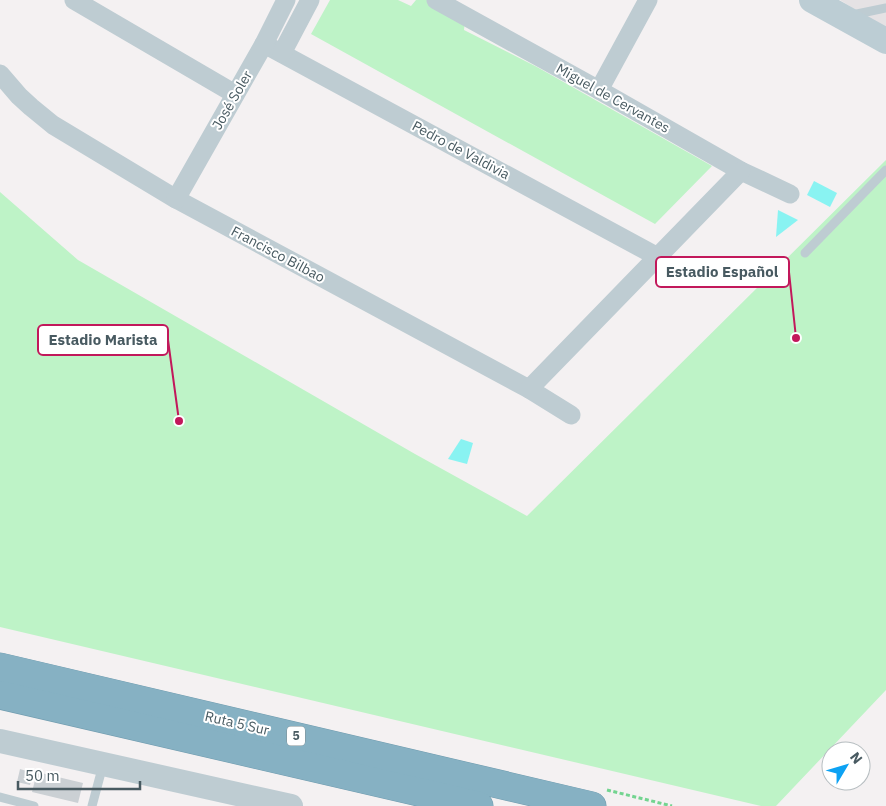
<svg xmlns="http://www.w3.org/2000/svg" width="886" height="806" font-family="'IBM Plex Sans',sans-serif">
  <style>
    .education { fill: #e5e2e4 }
    .green { fill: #bef3c7 }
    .water { fill: #89f3f2 }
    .building { fill: #cbd0d4 }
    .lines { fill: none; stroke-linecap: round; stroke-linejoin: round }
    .motorway-casing { stroke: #719caf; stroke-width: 29 }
    .path { stroke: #73d490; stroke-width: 3; stroke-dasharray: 4 2.5; stroke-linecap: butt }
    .service { stroke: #beccd2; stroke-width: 9 }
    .minor { stroke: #beccd2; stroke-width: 19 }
    .tertiary { stroke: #beccd2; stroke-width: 24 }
    .secondary { stroke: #bccdd4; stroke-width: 26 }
    .motorway { stroke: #86b1c3; stroke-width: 28 }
    .labels { text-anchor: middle; stroke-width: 4; stroke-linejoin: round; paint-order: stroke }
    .shield { fill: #fff; stroke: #7f8c90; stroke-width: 1 }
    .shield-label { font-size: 12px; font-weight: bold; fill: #485a61 }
    .street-label { font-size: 14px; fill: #485a61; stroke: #fff }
    .leader { fill: none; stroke: #c2185b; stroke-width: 2 }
    .callout-dot { fill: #c2185b; stroke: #fff; stroke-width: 2 }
    .callout { fill: #fff; stroke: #c2185b; stroke-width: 2 }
    .callout-label { font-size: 15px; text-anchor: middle; font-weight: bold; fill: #485a61 }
  </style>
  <rect width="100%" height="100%" fill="#f4f1f2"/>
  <polygon class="education" points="840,0 886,0 886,27 851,7"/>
  <g class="green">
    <polygon points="330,0 398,0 411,6 416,0 427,0 465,20 464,30 537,67 712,166 655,224 311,34"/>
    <polygon points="886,160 886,690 776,806 761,806 0,627 0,192 78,260 415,454 527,516"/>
  </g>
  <g class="water">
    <polygon points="814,181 837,193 830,207 807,195"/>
    <polygon points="778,210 798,220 776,237"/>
    <polygon points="461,439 473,443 467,464 448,459"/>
  </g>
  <g class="building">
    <polygon points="20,769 33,773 30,785 17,782"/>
    <polygon points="37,772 83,783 78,803 32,792"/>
  </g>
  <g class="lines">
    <defs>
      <g id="motorway">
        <polyline points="0,667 592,806"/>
        <polyline points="0,695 479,806"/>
      </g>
    </defs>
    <use href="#motorway" class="motorway-casing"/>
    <polyline class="path" points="607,790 672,806"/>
    <g class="service">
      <polyline points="852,15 886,8"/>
      <polyline points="805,253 886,170"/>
      <polyline points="0,797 34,806"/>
      <polyline points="92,806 103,765"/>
    </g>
    <g class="minor">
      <polyline points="74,0 235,94"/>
      <polyline points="436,0 599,90 741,171 790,194"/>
      <polyline points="264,44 658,257"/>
      <polyline points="282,53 310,0"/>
      <polyline points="0,74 19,96 31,107 53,125 176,199 529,389 571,415"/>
      <polyline points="599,90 648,0"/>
      <polyline points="176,199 264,44 286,0"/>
      <polyline points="529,389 741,171"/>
    </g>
    <polyline class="tertiary" points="0,741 291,806"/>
    <polyline class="secondary" points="812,0 886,41"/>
    <use href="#motorway" class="motorway"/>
  </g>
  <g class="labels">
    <rect class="shield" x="287" y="726.5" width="18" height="19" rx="4"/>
    <g class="shield-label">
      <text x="296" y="740">5</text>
    </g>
    <g class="street-label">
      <text transform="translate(613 98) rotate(29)" y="5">Miguel de Cervantes</text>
      <text transform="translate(232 100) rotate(-60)" y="5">José Soler</text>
      <text transform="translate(461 150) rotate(28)" y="5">Pedro de Valdivia</text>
      <text transform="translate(278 254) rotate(28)" y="5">Francisco Bilbao</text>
      <text transform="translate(237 723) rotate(13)" y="5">Ruta 5 Sur</text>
    </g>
  </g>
  <path class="leader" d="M796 338L789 272M179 421L168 340"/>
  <g class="callout-dot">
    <circle cx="796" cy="338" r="5"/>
    <circle cx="179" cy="421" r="5"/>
  </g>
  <g class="callout">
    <rect x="656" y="257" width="133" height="30" rx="5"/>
    <rect x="38" y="325" width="130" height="30" rx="5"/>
  </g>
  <g class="callout-label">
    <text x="722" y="277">Estadio Español</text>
    <text x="103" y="345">Estadio Marista</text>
  </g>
  <g transform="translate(846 766) rotate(52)"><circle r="24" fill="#ffffff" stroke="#b6bdc0"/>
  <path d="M0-4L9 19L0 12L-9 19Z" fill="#0da2f3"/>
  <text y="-8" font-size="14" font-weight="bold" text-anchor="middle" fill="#485a61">N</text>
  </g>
  <path d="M18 781v8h122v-8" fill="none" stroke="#485a61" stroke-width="2.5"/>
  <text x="25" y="781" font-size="15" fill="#485a61" stroke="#ffffff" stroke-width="4" paint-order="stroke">50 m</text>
</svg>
